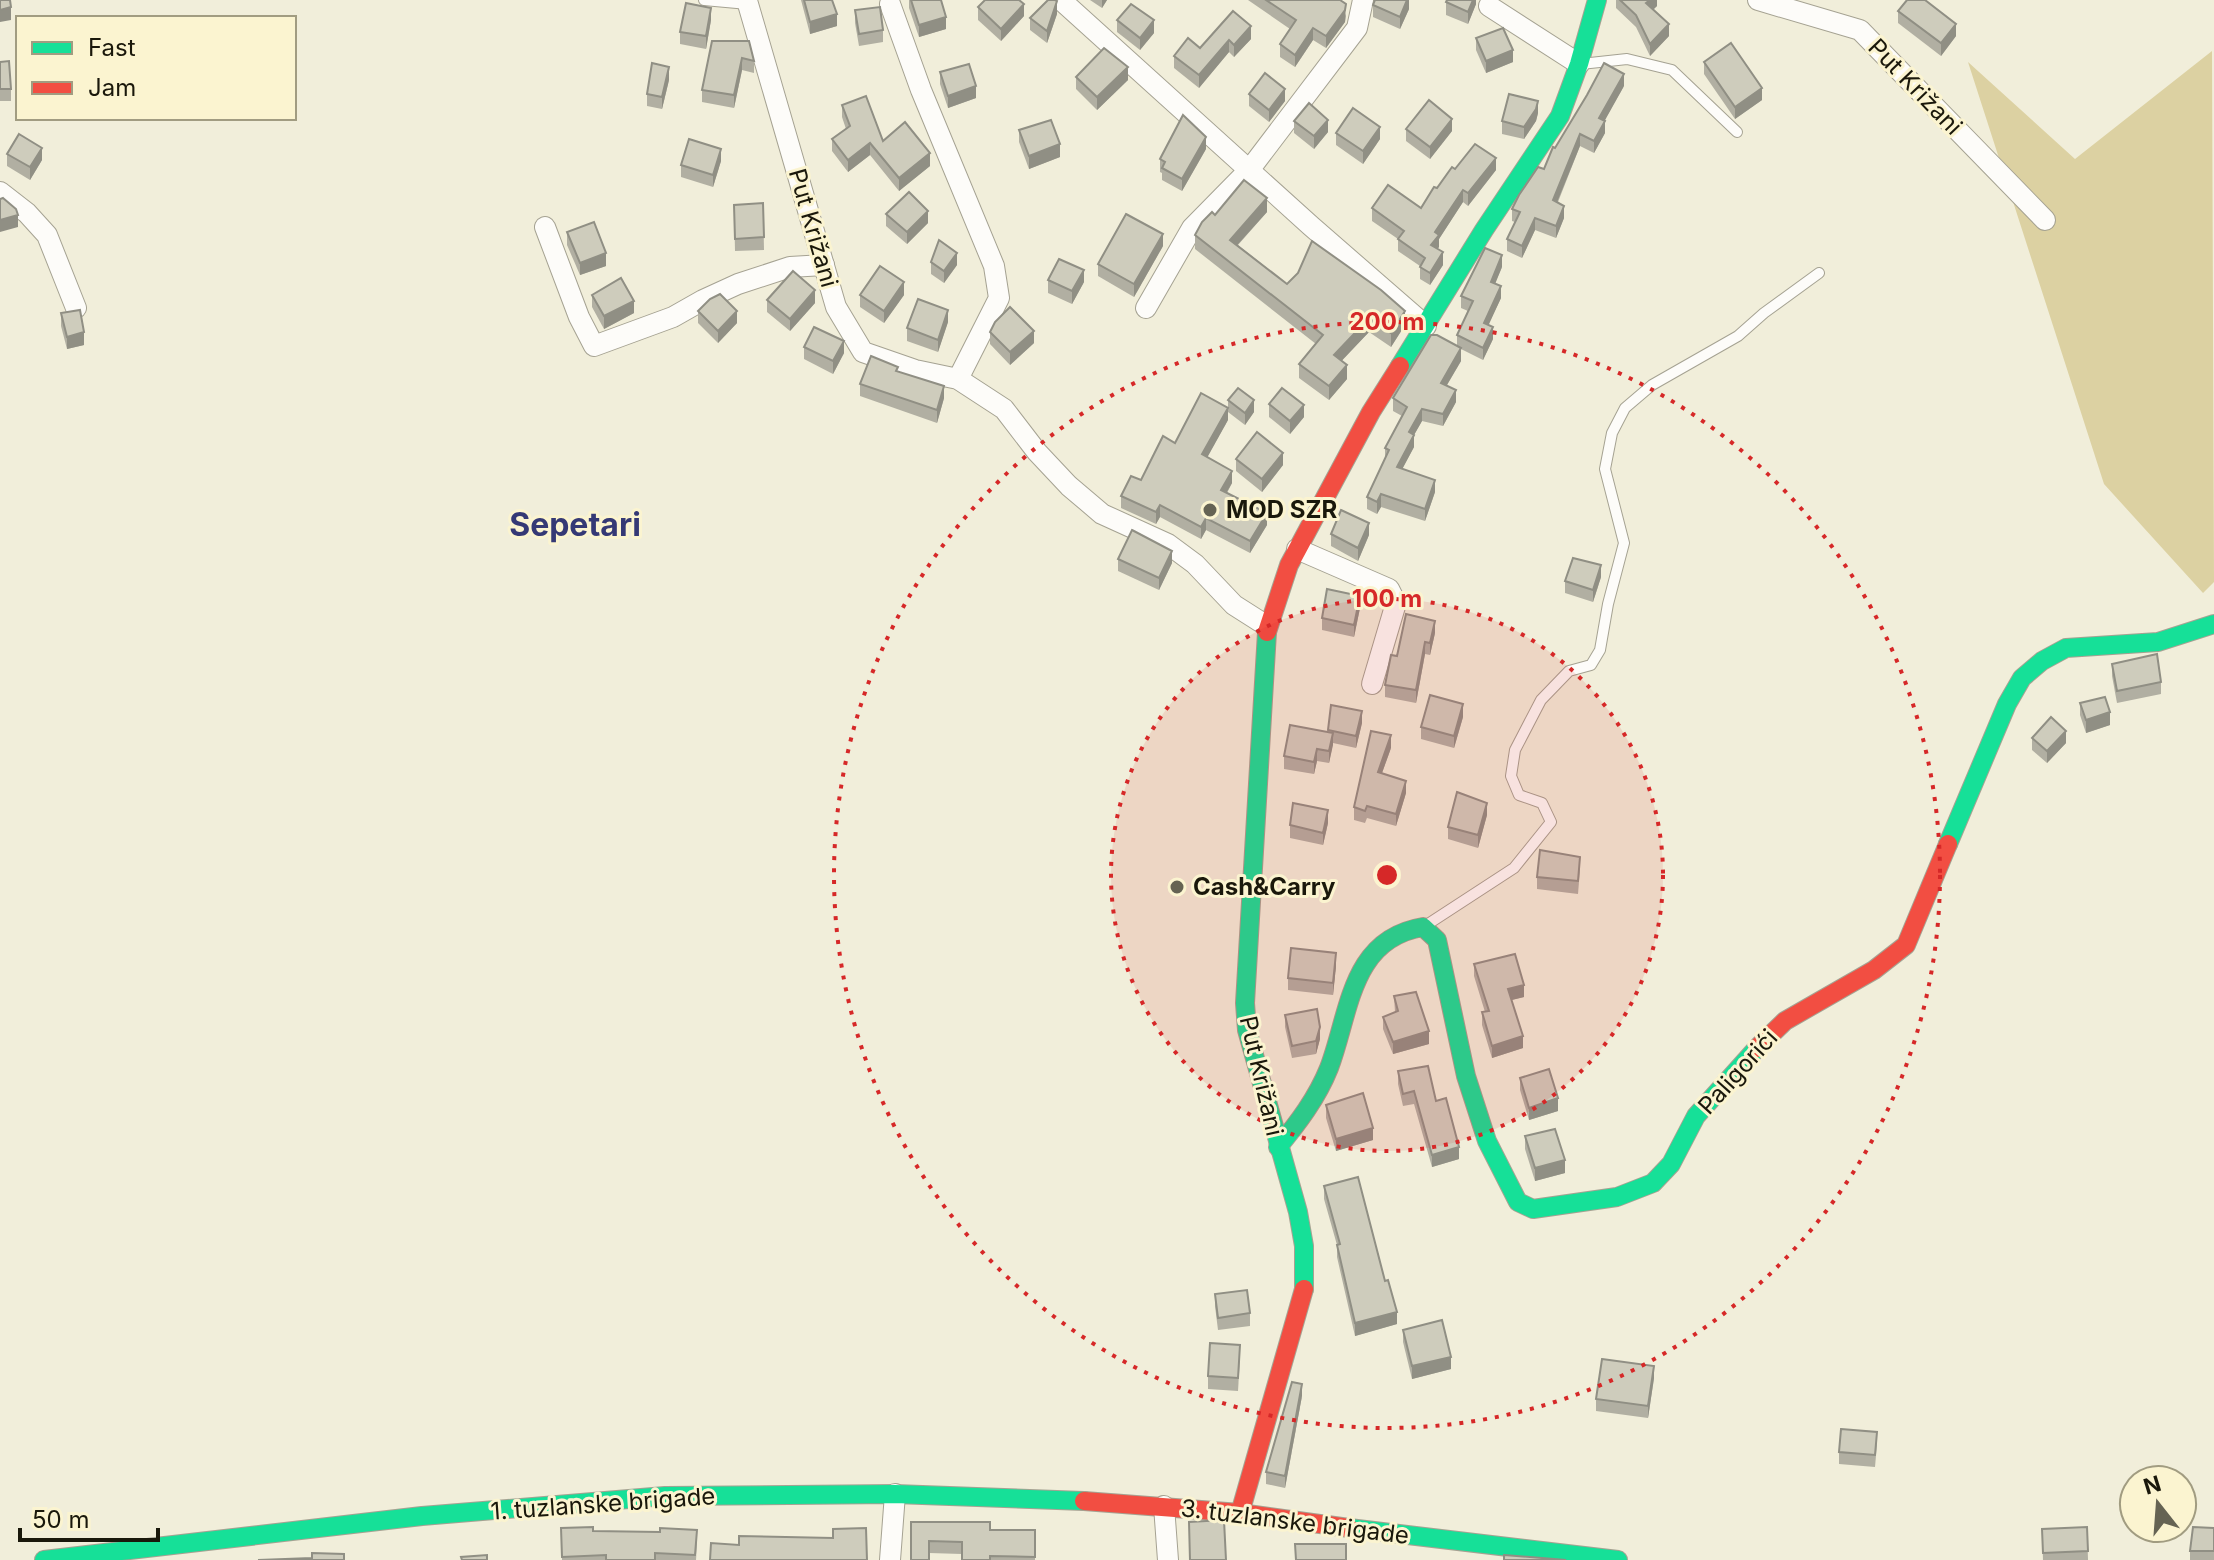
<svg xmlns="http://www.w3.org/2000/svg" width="2214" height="1560" font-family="Inter,sans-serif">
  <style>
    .forest { fill: #dcd1a2 }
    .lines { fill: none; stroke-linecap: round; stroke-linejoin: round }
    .lane-casing { stroke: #a5a292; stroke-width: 12 }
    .street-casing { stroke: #a5a292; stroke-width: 22 }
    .fast-casing { stroke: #a5a292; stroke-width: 20 }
    .jam-casing { stroke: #a5a292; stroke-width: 20 }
    .lane { stroke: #fdfcf9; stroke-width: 10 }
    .street { stroke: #fdfcf9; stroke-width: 20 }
    .fast { stroke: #16e098; stroke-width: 18 }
    .jam { stroke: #f24e42; stroke-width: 18 }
    .wall { fill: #b1afa2 }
    .shaded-wall { fill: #908f84 }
    .building { fill: #ceccbc; stroke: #908f84; stroke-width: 2 }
    .ring { fill: none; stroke: #d62828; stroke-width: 4; stroke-dasharray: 4 8 }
    .poi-dot { fill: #656353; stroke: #fbf4d0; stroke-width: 3 }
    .labels { text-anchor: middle; stroke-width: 6; stroke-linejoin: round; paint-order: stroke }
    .street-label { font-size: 24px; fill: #1a180b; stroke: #fbf4d0 }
    .poi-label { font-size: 24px; font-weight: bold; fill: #1a180b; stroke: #fbf4d0; text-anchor: start }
    .district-label { font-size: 32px; font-weight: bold; fill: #353975; stroke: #fbf4d0 }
    .centre { fill: #d62828; stroke: #fbf4d0; stroke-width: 4 }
    .ring-label { font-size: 24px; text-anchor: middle; font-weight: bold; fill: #d62828; stroke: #fbf4d0; stroke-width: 6; stroke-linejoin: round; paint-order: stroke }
  </style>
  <rect width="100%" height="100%" fill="#f1eeda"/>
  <polygon class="forest" points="2212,51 2214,582 2203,593 2104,484 1968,62 2075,159"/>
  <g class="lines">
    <defs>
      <g id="lane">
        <polyline points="704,0 748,4"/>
        <polyline points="1581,64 1627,59 1672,70 1737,132"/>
        <polyline points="1425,926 1514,868 1551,822 1542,803 1519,795 1511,776 1515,750 1541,700 1569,671 1591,665 1600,650 1608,604 1624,543 1605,469 1612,433 1625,408 1652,385 1738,336 1764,313 1819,273"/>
      </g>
      <g id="street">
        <polyline points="1061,0 1311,226 1426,326"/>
        <polyline points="1758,0 1860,30 2045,220"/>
        <polyline points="748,4 836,307 863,352 915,370 958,379 1004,409 1037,452 1069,486 1102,514 1168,544 1195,564 1234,605 1267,626"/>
        <polyline points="890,4 921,90 994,266 999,298 958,379"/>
        <polyline points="1489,6 1579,64"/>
        <polyline points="0,192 27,213 47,235 76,308"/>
        <polyline points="545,227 579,317 594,346 673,317 703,300 738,284 790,267 824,265"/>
        <polyline points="1146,308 1192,228 1250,169 1357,28 1363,0"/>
        <polyline points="1297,549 1389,589 1396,603 1372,684"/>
        <polyline points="1164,1506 1168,1560"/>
        <polyline points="890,1560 895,1494"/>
      </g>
      <g id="fast">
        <polyline points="1400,366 1484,230 1560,116 1579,64 1597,0"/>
        <polyline points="1267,632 1245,1003 1247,1030 1298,1212 1304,1246 1304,1289"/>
        <polyline points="1948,844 2007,704 2022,678 2042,661 2066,648 2158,642 2214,624"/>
        <path d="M1278,1147C1298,1123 1317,1098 1329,1068C1350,1013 1350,939 1423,927L1437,940L1466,1076L1487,1141L1518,1202L1533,1209L1617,1197L1653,1183L1671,1164L1696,1116L1757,1048"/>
        <polyline points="1349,1528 1618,1560"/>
        <polyline points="44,1560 422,1516 665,1496 895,1494 1084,1501"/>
      </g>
      <g id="jam">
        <polyline points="1267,632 1289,565 1371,412 1400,366"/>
        <polyline points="1757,1048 1785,1021 1874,970 1906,945 1948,844"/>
        <polyline points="1084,1501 1240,1513 1349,1528"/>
        <polyline points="1240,1513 1304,1289"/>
      </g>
    </defs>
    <use href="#lane" class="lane-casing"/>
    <use href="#street" class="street-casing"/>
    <use href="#fast" class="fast-casing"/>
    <use href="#jam" class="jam-casing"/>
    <use href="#lane" class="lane"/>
    <use href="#street" class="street"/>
    <use href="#fast" class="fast"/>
    <use href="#jam" class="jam"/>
  </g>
  <g class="wall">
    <polygon points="801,0 832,0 837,26 810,34"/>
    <polygon points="909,0 941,0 946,29 919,37 909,8"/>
    <polygon points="1090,0 1107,0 1102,8"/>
    <polygon points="1248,0 1340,0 1346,16 1345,22 1326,48 1313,40 1295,67 1280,57 1280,44 1290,29"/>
    <polygon points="1409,0 1409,9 1400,29 1373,17 1373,5"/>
    <polygon points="1476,0 1476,4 1468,24 1446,15 1446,2"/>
    <polygon points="1616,0 1657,0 1657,6 1653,10 1669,36 1650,56 1636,27 1616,8"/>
    <polygon points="978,7 1024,16 1001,41 978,20"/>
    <polygon points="855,10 883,30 883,42 859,46 855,23"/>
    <polygon points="1233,11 1251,39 1234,57 1229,52 1199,88 1174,68 1174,56 1200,48"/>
    <polygon points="1898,11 1956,36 1941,56 1898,23"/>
    <polygon points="1057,14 1047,43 1030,30 1030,18"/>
    <polygon points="711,20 706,49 680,44 680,32"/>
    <polygon points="1117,20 1154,33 1140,50 1117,32"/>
    <polygon points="1476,38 1513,62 1486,73 1476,50"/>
    <polygon points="712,41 754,61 754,73 742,70 734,108 702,102 702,90"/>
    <polygon points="0,62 11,89 11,101 0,101"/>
    <polygon points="1704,62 1762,100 1735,119 1704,74"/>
    <polygon points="940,72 976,98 948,108 940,84"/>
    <polygon points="1076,77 1128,80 1097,110 1076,89"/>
    <polygon points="669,80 662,109 647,106 647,94"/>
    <polygon points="1624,86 1604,121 1605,133 1594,153 1580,146 1558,202 1564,218 1556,238 1535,230 1522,258 1507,251 1507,239 1515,222 1512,221 1512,209 1544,169 1555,148"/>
    <polygon points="1249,94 1285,101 1269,122 1249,106"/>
    <polygon points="842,105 883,141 930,166 899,191 870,155 848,172 832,151 832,139 846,129 842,117"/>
    <polygon points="1538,113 1536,121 1524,139 1502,134 1502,121"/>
    <polygon points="1294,121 1328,132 1314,149 1294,133"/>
    <polygon points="1406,129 1452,131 1430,159 1406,141"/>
    <polygon points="1019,130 1060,157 1029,169 1019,142"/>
    <polygon points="1336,133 1380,139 1363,164 1336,145"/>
    <polygon points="1206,149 1182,191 1162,180 1162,173 1160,172 1160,159"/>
    <polygon points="7,154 42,160 30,180 7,166"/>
    <polygon points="721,161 713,187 681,177 681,165"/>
    <polygon points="1455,169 1496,170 1468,206 1463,202 1439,239 1439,247 1437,249 1443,265 1430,285 1420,279 1420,266 1398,251 1398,239 1372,221 1372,208 1421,208"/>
    <polygon points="763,203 764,250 735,251 734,205"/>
    <polygon points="1267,212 1238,245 1287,284 1405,325 1391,347 1369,332 1341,361 1347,379 1329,400 1299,378 1299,364 1316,344 1195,249 1195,235 1215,215"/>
    <polygon points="886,214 928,223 907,244 886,226"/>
    <polygon points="567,232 606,266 580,275 567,245"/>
    <polygon points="1163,246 1134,297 1098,276 1098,264"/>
    <polygon points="931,262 957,265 944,283 931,274"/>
    <polygon points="1502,267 1495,283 1501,298 1488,325 1493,339 1483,360 1461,349 1461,361 1447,385 1456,402 1443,426 1422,421 1414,435 1414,447 1402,469 1435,492 1425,521 1381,507 1377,514 1367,509 1367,497 1385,458 1385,448 1402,416 1393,411 1393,398 1457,346 1457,335 1468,311 1461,308 1461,296"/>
    <polygon points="1048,280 1084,282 1072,304 1048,293"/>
    <polygon points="592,295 634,313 604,329 592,307"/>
    <polygon points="860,295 904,295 884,323 860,307"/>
    <polygon points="767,300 815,303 790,331 767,312"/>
    <polygon points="698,311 737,323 718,343 698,323"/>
    <polygon points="61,313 84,345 67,349 61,326"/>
    <polygon points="948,322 938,352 907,341 907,328"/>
    <polygon points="990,332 1034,343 1010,365 990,344"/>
    <polygon points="804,347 844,353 833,374 804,359"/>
    <polygon points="898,371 944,398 937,423 860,396 860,384"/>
    <polygon points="1228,400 1254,412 1245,425 1228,412"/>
    <polygon points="1269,404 1304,417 1290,434 1269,417"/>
    <polygon points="1228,420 1207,457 1232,483 1227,493 1267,525 1250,553 1206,530 1201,539 1160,517 1156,524 1121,508 1121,496 1141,480 1175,443"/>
    <polygon points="1236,459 1283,465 1262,492 1236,471"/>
    <polygon points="1331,534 1369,535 1358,561 1331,546"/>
    <polygon points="1118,559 1172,563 1159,590 1118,571"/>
    <polygon points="1601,577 1593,602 1565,593 1565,581"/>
    <polygon points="1360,608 1354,637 1322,630 1322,618"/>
    <polygon points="1435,633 1430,655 1425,654 1416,703 1385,697 1385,685 1397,656"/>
    <polygon points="2112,664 2161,682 2161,694 2117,703 2112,676"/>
    <polygon points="2080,703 2110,725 2086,733 2080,715"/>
    <polygon points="1331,705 1362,723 1356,748 1333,743 1329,763 1317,761 1314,774 1284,769 1284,756 1328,732"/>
    <polygon points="1463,717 1454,748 1421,739 1421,727"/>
    <polygon points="2032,738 2066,743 2047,763 2032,750"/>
    <polygon points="1391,748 1382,773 1406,793 1396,826 1367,818 1365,823 1354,820 1354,807"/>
    <polygon points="1487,815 1478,848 1448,839 1448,827"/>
    <polygon points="1328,823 1323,845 1290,838 1290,825"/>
    <polygon points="1580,869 1578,894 1537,889 1537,877"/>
    <polygon points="1474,964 1524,997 1511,1000 1523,1048 1492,1058 1482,1025 1482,1012 1485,1012 1474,976"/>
    <polygon points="1336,966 1333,995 1288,990 1288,978"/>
    <polygon points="1394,996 1429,1044 1393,1054 1383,1029 1383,1017 1395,1012"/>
    <polygon points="1285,1015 1320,1039 1316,1054 1292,1058 1285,1027"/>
    <polygon points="1398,1071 1436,1101 1459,1159 1432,1167 1414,1104 1403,1106 1398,1084"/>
    <polygon points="1520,1078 1558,1111 1529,1120 1520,1090"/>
    <polygon points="1326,1105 1373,1140 1336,1151 1326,1118"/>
    <polygon points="1525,1136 1565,1173 1535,1181 1525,1149"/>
    <polygon points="1324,1186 1397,1324 1355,1336 1337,1257 1337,1245 1324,1199"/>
    <polygon points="1215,1294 1250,1313 1250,1326 1218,1330 1215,1306"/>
    <polygon points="1403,1330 1451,1369 1412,1379 1403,1342"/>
    <polygon points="1240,1357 1238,1391 1208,1389 1208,1376"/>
    <polygon points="1654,1378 1648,1418 1596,1411 1596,1399"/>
    <polygon points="1302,1396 1285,1488 1266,1484 1266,1472"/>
    <polygon points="1877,1444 1875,1467 1839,1464 1839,1452"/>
    <polygon points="911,1522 990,1530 1035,1530 1035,1560 962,1560 962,1554 929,1553"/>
    <polygon points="2087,1527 2088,1560 2043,1560 2042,1529"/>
    <polygon points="561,1528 697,1542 696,1560 562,1560"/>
    <polygon points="2214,1528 2214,1560 2190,1560 2190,1551"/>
  </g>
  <g class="shaded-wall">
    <polygon points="1102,0 1107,0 1102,8"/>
    <polygon points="1407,0 1409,0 1409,9 1400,29 1400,17"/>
    <polygon points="1473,0 1476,0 1476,4 1468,24 1468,12"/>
    <polygon points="1650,0 1657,0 1657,6 1646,16 1646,3"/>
    <polygon points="1057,1 1057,14 1047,43 1047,31"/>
    <polygon points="1024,4 1024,16 1001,41 1001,29"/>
    <polygon points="1346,4 1345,22 1326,48 1326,36"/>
    <polygon points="11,7 11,20 0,22 0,10"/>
    <polygon points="711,8 711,20 706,49 706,36"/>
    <polygon points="837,14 837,26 810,34 810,22"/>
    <polygon points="946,17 946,29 919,37 919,25"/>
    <polygon points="1154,20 1154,33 1140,50 1140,38"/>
    <polygon points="1669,24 1669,36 1650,56 1650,44"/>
    <polygon points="1956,24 1956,36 1941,56 1941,43"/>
    <polygon points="1251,26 1251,39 1234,57 1234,45"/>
    <polygon points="1313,28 1313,40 1295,67 1295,55"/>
    <polygon points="1229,40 1229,52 1199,88 1199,75"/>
    <polygon points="1513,50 1513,62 1486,73 1486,61"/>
    <polygon points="742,58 742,70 734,108 734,95"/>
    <polygon points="669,67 669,80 662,109 662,97"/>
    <polygon points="1128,67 1128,80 1097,110 1097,97"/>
    <polygon points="1624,74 1624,86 1599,131 1599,118"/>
    <polygon points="976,86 976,98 948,108 948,96"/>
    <polygon points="1762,88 1762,100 1735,119 1735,107"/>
    <polygon points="1285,89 1285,101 1269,122 1269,110"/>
    <polygon points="1538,101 1538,113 1536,121 1524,139 1524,127"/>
    <polygon points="1452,119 1452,131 1430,159 1430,147"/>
    <polygon points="1328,120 1328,132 1314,149 1314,136"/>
    <polygon points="1605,121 1605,133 1594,153 1594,141"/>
    <polygon points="1380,127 1380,139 1363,164 1363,151"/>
    <polygon points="1580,134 1580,146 1553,212 1553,200"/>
    <polygon points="1206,137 1206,149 1182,191 1182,179"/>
    <polygon points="870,143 870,155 848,172 848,160"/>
    <polygon points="1060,144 1060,157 1029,169 1029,156"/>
    <polygon points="42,148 42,160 30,180 30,167"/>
    <polygon points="721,149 721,161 713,187 713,175"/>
    <polygon points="930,153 930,166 899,191 899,178"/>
    <polygon points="1496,158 1496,170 1468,206 1468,193"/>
    <polygon points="1463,190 1463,202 1439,239 1439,247 1431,257 1431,245 1435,232"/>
    <polygon points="1267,198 1267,212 1230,253 1230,240"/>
    <polygon points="1564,206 1564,218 1556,238 1556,226"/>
    <polygon points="928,211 928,223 907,244 907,232"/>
    <polygon points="18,215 18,227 0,232 0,220"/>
    <polygon points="1535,218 1535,230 1522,258 1522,246"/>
    <polygon points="1163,234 1163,246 1134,297 1134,284"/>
    <polygon points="1443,252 1443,265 1430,285 1430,273"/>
    <polygon points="606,253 606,266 580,275 580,263"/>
    <polygon points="957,253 957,265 944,283 944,271"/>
    <polygon points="1502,255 1502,267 1491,294 1491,282"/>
    <polygon points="1084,270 1084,282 1072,304 1072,291"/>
    <polygon points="904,282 904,295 884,323 884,311"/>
    <polygon points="1501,286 1501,298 1484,335 1484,323"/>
    <polygon points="815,290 815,303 790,331 790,319"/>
    <polygon points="634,301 634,313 604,329 604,316"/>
    <polygon points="948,310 948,322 938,352 938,340"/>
    <polygon points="737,311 737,323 718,343 718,331"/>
    <polygon points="1405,311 1405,325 1391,347 1391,333"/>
    <polygon points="1369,318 1369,332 1334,369 1334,355"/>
    <polygon points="1493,327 1493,339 1483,360 1483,348"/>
    <polygon points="1034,331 1034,343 1010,365 1010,352"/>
    <polygon points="84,332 84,345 67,349 67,337"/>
    <polygon points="844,341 844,353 833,374 833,361"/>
    <polygon points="1461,348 1461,361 1441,395 1441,383"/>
    <polygon points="1347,365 1347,379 1329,400 1329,386"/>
    <polygon points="944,386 944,398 937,423 937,410"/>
    <polygon points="1456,390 1456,402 1443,426 1443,414"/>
    <polygon points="1254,400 1254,412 1245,425 1245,413"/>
    <polygon points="1304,405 1304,417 1290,434 1290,421"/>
    <polygon points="1228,408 1228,420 1202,467 1202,454"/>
    <polygon points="1422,409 1422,421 1414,435 1414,447 1397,479 1397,467 1409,432"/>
    <polygon points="1283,453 1283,465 1262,492 1262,479"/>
    <polygon points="1232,471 1232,483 1221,502 1221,490"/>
    <polygon points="1435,480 1435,492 1425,521 1425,509"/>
    <polygon points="1381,494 1381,507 1377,514 1377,502"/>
    <polygon points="1160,505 1160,517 1156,524 1156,512"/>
    <polygon points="1267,513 1267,525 1250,553 1250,541"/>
    <polygon points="1206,518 1206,530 1201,539 1201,527"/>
    <polygon points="1369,523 1369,535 1358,561 1358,548"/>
    <polygon points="1172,551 1172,563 1159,590 1159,578"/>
    <polygon points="1601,565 1601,577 1593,602 1593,590"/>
    <polygon points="1360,596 1360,608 1354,637 1354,625"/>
    <polygon points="1435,621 1435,633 1430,655 1430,643"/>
    <polygon points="1425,642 1425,654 1416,703 1416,690"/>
    <polygon points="1463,704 1463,717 1454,748 1454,736"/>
    <polygon points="1362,711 1362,723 1356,748 1356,736"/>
    <polygon points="2110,712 2110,725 2086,733 2086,720"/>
    <polygon points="2066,731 2066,743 2047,763 2047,751"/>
    <polygon points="1333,733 1333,745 1329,763 1329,751"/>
    <polygon points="1391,735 1391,748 1378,784 1378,772"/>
    <polygon points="1317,749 1317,761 1314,774 1314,762"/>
    <polygon points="1406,781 1406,793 1396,826 1396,814"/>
    <polygon points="1487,803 1487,815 1478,848 1478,835"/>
    <polygon points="1328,810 1328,823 1323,845 1323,833"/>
    <polygon points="1336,953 1336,966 1333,995 1333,983"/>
    <polygon points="1524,985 1524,997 1508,1001 1508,989"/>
    <polygon points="1320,1027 1320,1039 1316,1054 1316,1041"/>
    <polygon points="1429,1031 1429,1044 1393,1054 1393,1042"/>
    <polygon points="1523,1036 1523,1048 1492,1058 1492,1046"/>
    <polygon points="1558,1098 1558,1111 1529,1120 1529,1108"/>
    <polygon points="1373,1128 1373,1140 1336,1151 1336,1139"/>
    <polygon points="1459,1147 1459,1159 1432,1167 1432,1155"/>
    <polygon points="1565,1160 1565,1173 1535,1181 1535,1168"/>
    <polygon points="1397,1312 1397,1324 1355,1336 1355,1323"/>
    <polygon points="1451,1357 1451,1369 1412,1379 1412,1366"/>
    <polygon points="1654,1366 1654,1378 1648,1418 1648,1406"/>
    <polygon points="1302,1384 1302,1396 1285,1488 1285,1476"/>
  </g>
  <g class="building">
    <polygon points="0,0 10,0 11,7 0,10"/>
    <polygon points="804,0 832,0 837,14 810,22"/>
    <polygon points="911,0 941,0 946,17 919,25"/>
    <polygon points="985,0 1019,0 1024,4 1001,29 978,7"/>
    <polygon points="1048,0 1055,0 1057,1 1047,31 1030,18"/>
    <polygon points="1266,0 1340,0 1346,4 1345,10 1326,36 1313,28 1295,55 1280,44 1296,20"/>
    <polygon points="1375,0 1407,0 1400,17 1373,5"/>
    <polygon points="1447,0 1473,0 1468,12 1446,2"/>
    <polygon points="1620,0 1650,0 1646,3 1669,24 1650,44 1636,15"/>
    <polygon points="1907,0 1925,0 1956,24 1941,43 1898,11"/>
    <polygon points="686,3 711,8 706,36 680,32"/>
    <polygon points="1131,4 1154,20 1140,38 1117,20"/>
    <polygon points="880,7 883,30 859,34 855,10"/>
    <polygon points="1233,11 1251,26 1234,45 1229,40 1199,75 1174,56 1188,38 1200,48"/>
    <polygon points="1503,28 1513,50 1486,61 1476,38"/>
    <polygon points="712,41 749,41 754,61 742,58 734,95 702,90"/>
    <polygon points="1731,43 1762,88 1735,107 1704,62"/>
    <polygon points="1104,48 1128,67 1097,97 1076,77"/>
    <polygon points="9,61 11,89 0,89 0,62"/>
    <polygon points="652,63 669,67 662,97 647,94"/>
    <polygon points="1604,63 1624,74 1599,118 1605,121 1594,141 1580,134 1553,200 1564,206 1556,226 1535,218 1522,246 1507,239 1520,212 1512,209 1519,195 1538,167 1544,169 1553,147 1555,148 1587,95"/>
    <polygon points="969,64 976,86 948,96 940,72"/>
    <polygon points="1265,73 1285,89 1269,110 1249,94"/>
    <polygon points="1509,94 1538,101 1536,109 1524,127 1502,121"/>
    <polygon points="866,96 883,141 905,122 930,153 899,178 870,143 848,160 832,139 850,126 842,105"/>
    <polygon points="1429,100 1452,119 1430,147 1406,129"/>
    <polygon points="1309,103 1328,120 1314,136 1294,121"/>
    <polygon points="1353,108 1380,127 1363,151 1336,133"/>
    <polygon points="1183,115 1206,137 1182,179 1162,168 1165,162 1160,159"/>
    <polygon points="1051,120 1060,144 1029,156 1019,130"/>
    <polygon points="19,134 42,148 30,167 7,154"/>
    <polygon points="689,139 721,149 713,175 681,165"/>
    <polygon points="1475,144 1496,158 1468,193 1463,190 1435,232 1439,235 1431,245 1443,252 1430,273 1420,267 1425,258 1398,239 1404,231 1372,208 1388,185 1421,208 1434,187 1437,188 1452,167 1455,169"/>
    <polygon points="1244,180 1267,198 1230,240 1287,284 1298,273 1312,241 1381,290 1405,311 1391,333 1369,318 1334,355 1347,365 1329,386 1299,364 1323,335 1195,235 1202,222 1212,212 1215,215"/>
    <polygon points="909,192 928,211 907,232 886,214"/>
    <polygon points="3,198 16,209 18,215 0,220 0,199"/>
    <polygon points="763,203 764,237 735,239 734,205"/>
    <polygon points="1126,214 1163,234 1134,284 1098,264"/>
    <polygon points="594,222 606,253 580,263 567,232"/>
    <polygon points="939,240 957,253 944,271 931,262"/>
    <polygon points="1485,248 1502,255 1491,282 1501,286 1484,323 1493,327 1483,348 1457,335 1473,301 1461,296"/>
    <polygon points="1059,259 1084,270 1072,291 1048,280"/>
    <polygon points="880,266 904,282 884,311 860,295"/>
    <polygon points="793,271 815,290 790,319 767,300"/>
    <polygon points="621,278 634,301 604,316 592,295"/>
    <polygon points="720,294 737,311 718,331 698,311 710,299"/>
    <polygon points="918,299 948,310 938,340 907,328"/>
    <polygon points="1010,307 1034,331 1010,352 990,332 995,322"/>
    <polygon points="80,310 84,332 67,337 61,313"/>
    <polygon points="814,327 844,341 833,361 804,347"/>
    <polygon points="1431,335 1437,335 1461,348 1441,383 1456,390 1443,414 1422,409 1409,432 1414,435 1397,467 1435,480 1425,509 1381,494 1377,502 1367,497 1389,450 1385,448 1407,407 1393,398"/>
    <polygon points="871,356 898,367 896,371 944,386 937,410 860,384"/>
    <polygon points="1238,388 1254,400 1245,413 1228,400"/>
    <polygon points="1282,388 1304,405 1290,421 1269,404"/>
    <polygon points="1201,393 1228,408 1202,454 1232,471 1221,490 1267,513 1250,541 1206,518 1201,527 1160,505 1156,512 1121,496 1131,476 1141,480 1163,436 1175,443"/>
    <polygon points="1257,432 1283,453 1262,479 1236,459"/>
    <polygon points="1341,510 1369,523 1358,548 1331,534"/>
    <polygon points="1132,530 1172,551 1159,578 1118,559"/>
    <polygon points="1573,558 1601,565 1593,590 1565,581"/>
    <polygon points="1327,589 1360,596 1354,625 1322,618"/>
    <polygon points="1406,614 1435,621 1430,643 1425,642 1416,690 1385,685 1391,655 1397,656"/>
    <polygon points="2157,654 2161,682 2117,691 2112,664"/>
    <polygon points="1430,695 1463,704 1454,736 1421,727"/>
    <polygon points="2105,697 2110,712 2086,720 2080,703"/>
    <polygon points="1331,705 1362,711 1356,736 1328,730"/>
    <polygon points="2051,717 2066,731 2047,751 2032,738"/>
    <polygon points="1290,725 1333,733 1329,751 1317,749 1314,762 1284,756"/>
    <polygon points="1371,731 1391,735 1378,772 1406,781 1396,814 1367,806 1365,811 1354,807"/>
    <polygon points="1457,792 1487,803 1478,835 1448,827"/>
    <polygon points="1293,803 1328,810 1323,833 1290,825"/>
    <polygon points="1540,850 1580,857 1578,881 1537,877"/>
    <polygon points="1291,948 1336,953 1333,983 1288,978"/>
    <polygon points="1515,954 1524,985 1508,989 1523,1036 1492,1046 1482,1012 1489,1011 1474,964"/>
    <polygon points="1416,992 1429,1031 1393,1042 1383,1017 1398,1011 1394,996"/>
    <polygon points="1317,1009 1320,1027 1316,1041 1292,1046 1285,1015"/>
    <polygon points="1428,1066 1436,1101 1446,1098 1459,1147 1432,1155 1414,1091 1403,1094 1398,1071"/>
    <polygon points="1549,1069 1558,1098 1529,1108 1520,1078"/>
    <polygon points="1363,1093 1373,1128 1336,1139 1326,1105"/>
    <polygon points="1555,1129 1565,1160 1535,1168 1525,1136"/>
    <polygon points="1358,1177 1385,1281 1388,1280 1397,1312 1355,1323 1337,1245 1340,1244 1324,1186"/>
    <polygon points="1247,1290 1250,1313 1218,1318 1215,1294"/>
    <polygon points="1442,1320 1451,1357 1412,1366 1403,1330"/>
    <polygon points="1210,1343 1240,1345 1238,1378 1208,1376"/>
    <polygon points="1602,1359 1654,1366 1648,1406 1596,1399"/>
    <polygon points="1292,1382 1302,1384 1285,1476 1266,1472"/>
    <polygon points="1841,1429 1877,1432 1875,1455 1839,1452"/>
    <polygon points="1224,1520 1226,1560 1190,1560 1189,1522"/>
    <polygon points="911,1522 990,1522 990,1530 1035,1530 1035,1557 990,1556 990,1560 962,1560 962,1542 929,1541 929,1560 911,1560"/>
    <polygon points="593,1527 593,1531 660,1532 660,1528 697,1530 695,1555 655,1553 655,1560 606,1560 606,1555 562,1557 561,1528"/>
    <polygon points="2087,1527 2088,1551 2043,1553 2042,1529"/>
    <polygon points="2193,1527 2214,1528 2214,1551 2190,1551"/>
    <polygon points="866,1528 867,1560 710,1560 711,1543 739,1545 739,1536 833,1538 833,1529"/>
    <polygon points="1295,1544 1346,1544 1346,1560 1296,1560"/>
    <polygon points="312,1553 344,1554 344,1560 258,1560 312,1558"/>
    <polygon points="487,1555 487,1560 462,1560 461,1557"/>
    <polygon points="1504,1555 1566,1560 1504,1560"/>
  </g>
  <circle cx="1387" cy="875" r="276" fill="#d62828" fill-opacity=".12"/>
  <g class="ring">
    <circle cx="1387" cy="875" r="276"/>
    <circle cx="1387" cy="875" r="553"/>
  </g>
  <g class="poi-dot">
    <circle cx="1210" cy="510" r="8"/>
    <circle cx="1177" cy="887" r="8"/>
  </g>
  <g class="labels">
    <g class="street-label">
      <text transform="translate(1915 87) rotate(46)" y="8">Put Križani</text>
      <text transform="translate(813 228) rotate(74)" y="8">Put Križani</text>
      <text transform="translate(1738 1072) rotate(-48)" y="8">Paligorići</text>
      <text transform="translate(1261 1076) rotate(77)" y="8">Put Križani</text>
      <text transform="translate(603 1504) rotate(-4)" y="8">1. tuzlanske brigade</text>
      <text transform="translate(1295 1522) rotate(7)" y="8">3. tuzlanske brigade</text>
    </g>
    <g class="poi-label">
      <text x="1226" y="518">MOD SZR</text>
      <text x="1193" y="895">Cash&amp;Carry</text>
    </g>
    <g class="district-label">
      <text x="575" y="536">Sepetari</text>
    </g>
  </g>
  <circle cx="1387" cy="875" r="12" class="centre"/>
  <g class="ring-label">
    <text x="1387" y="330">200 m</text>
    <text x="1387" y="607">100 m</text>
  </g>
  <rect x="16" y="16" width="280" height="104" fill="#fbf4d0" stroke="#a19c81" stroke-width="2"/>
  <rect x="32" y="42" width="40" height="12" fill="#16e098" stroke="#a19c81" stroke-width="2"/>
  <text x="88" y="56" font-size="24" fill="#1a180b">Fast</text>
  <rect x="32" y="82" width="40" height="12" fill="#f24e42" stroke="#a19c81" stroke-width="2"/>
  <text x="88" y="96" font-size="24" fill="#1a180b">Jam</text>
  <g transform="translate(2158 1504) rotate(343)"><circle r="38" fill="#fbf4d0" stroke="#a19c81" stroke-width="2"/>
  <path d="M0-6L14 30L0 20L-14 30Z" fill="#656353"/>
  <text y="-12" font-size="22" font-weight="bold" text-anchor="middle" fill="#1a180b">N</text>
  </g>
  <path d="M20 1528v12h138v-12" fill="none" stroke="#1a180b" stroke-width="4"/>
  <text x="32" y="1528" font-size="24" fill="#1a180b" stroke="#fbf4d0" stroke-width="6" paint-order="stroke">50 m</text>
</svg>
